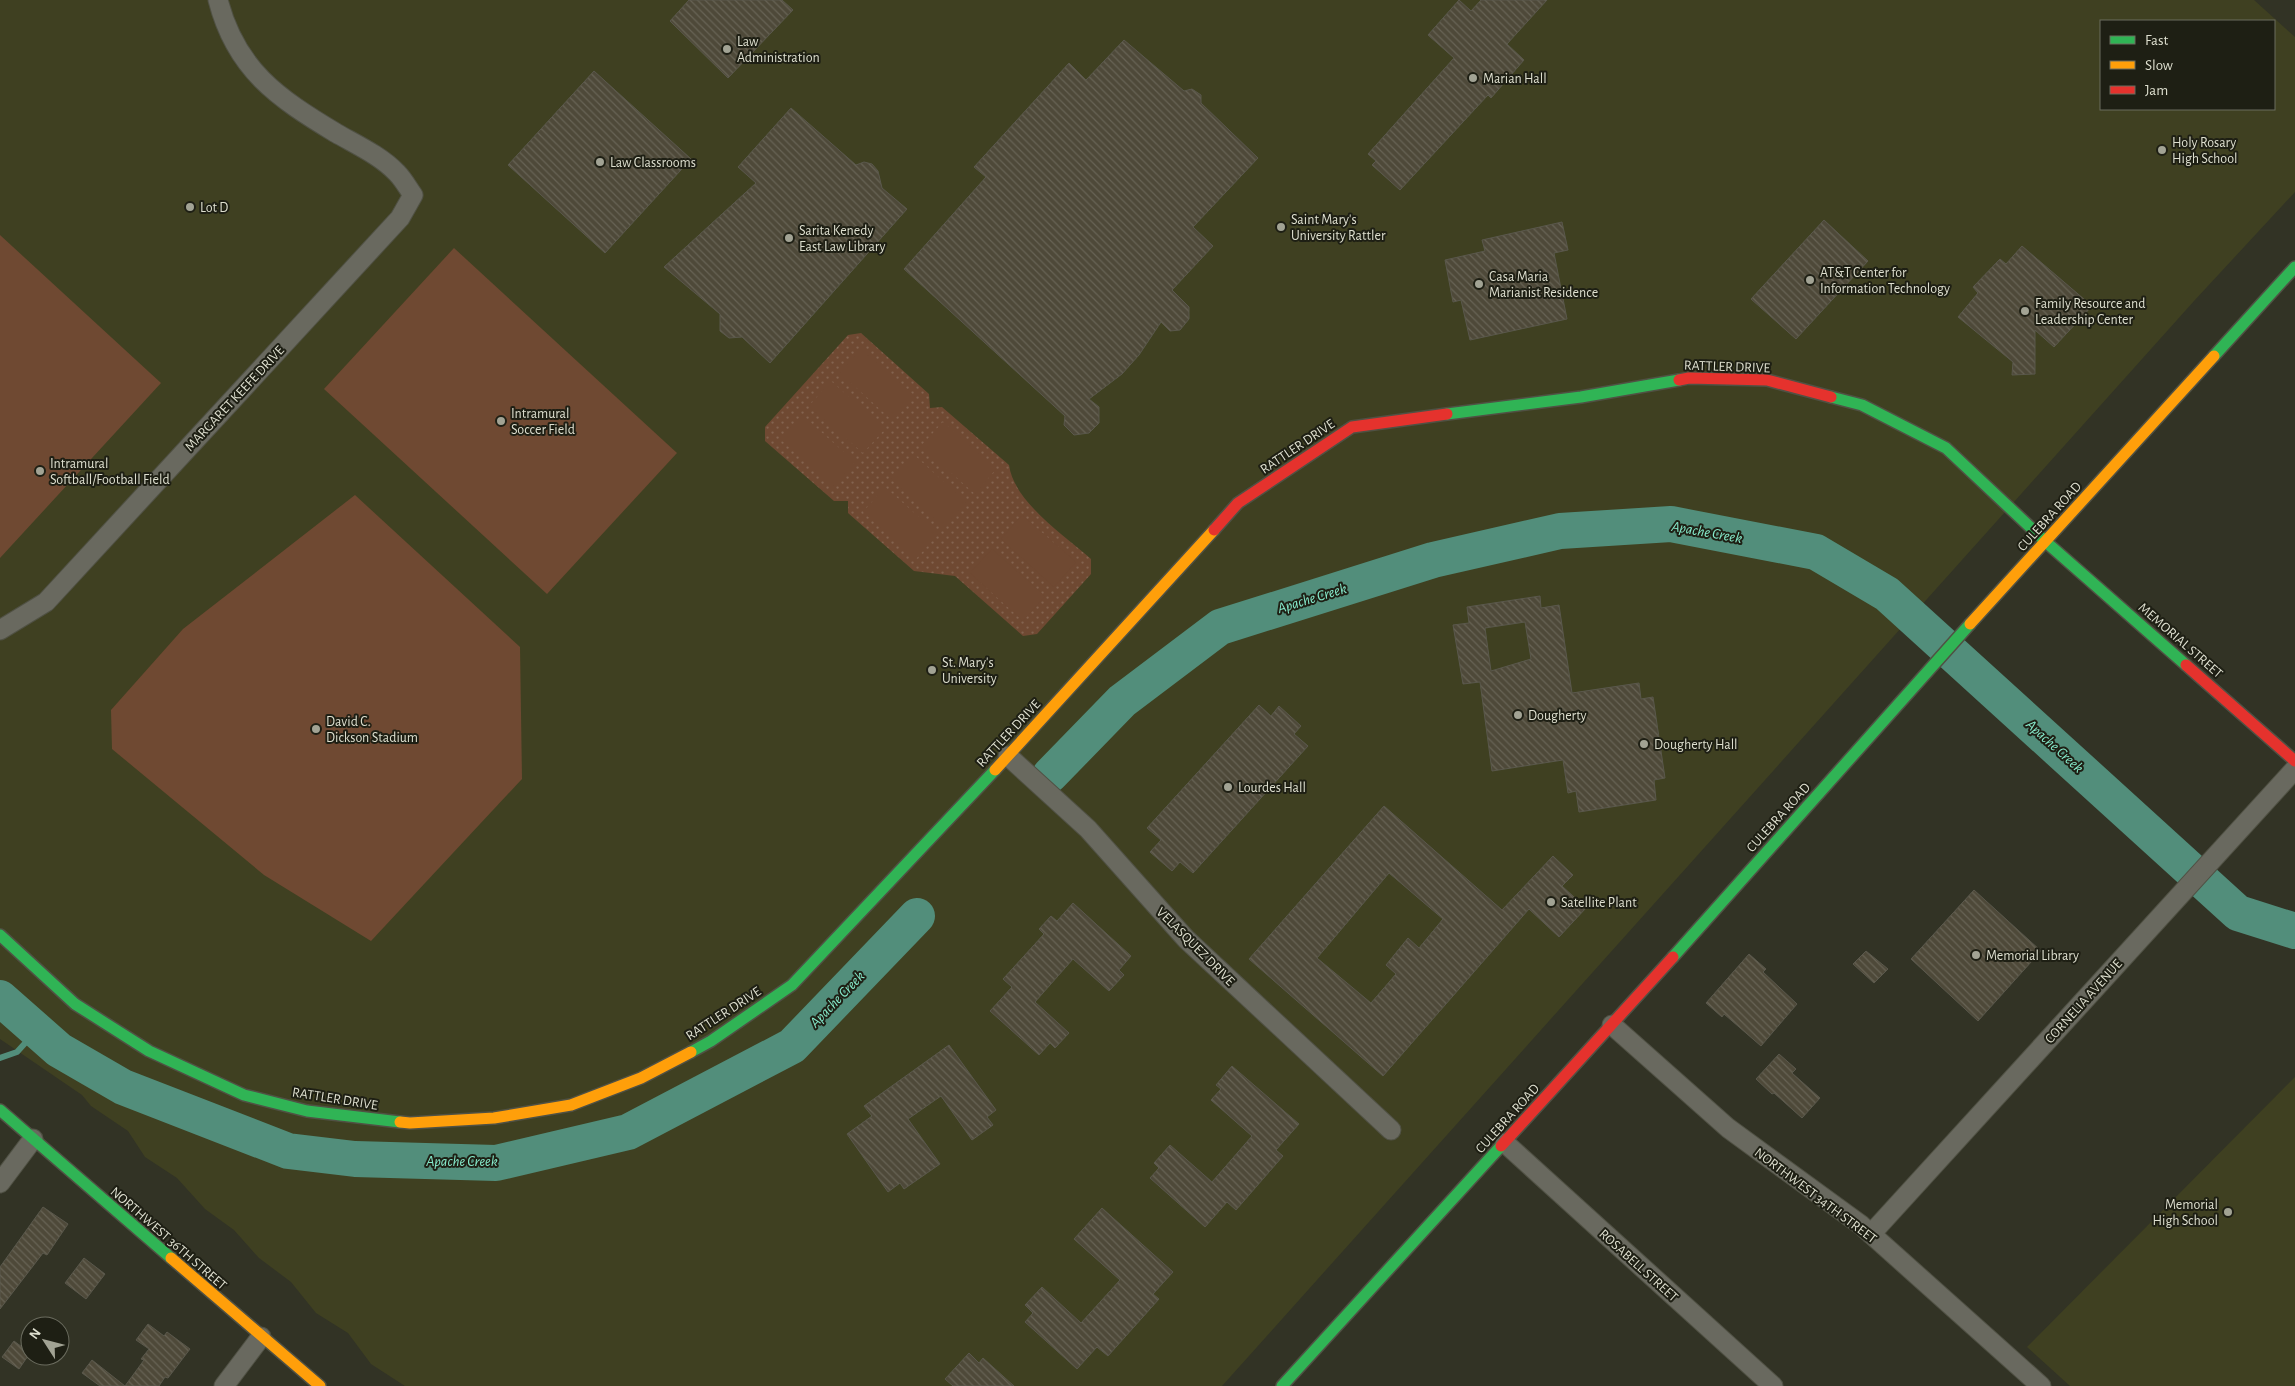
<svg xmlns="http://www.w3.org/2000/svg" width="2295" height="1386" font-family="'Alegreya Sans',sans-serif">
  <style>
    .built { fill: #3f4021; fill-rule: evenodd }
    .grass { fill: url(#grass-dots) }
    .pitch { fill: #6f4932 }
    .lines { fill: none; stroke-linecap: round; stroke-linejoin: round }
    .stream { stroke: #528e7b; stroke-width: 6 }
    .river { stroke: #528e7b; stroke-width: 36 }
    .building { fill: url(#building-back-hatch); stroke: #5a584c; fill-rule: evenodd }
    .street-casing { stroke: #505144; stroke-width: 21 }
    .fast-casing { stroke: #505144; stroke-width: 14 }
    .slow-casing { stroke: #505144; stroke-width: 14 }
    .jam-casing { stroke: #505144; stroke-width: 14 }
    .street { stroke: #69695f; stroke-width: 19 }
    .fast { stroke: #30b455; stroke-width: 11 }
    .slow { stroke: #ff9f0a; stroke-width: 11 }
    .jam { stroke: #e5322d; stroke-width: 11 }
    .poi-dot { fill: #a2a394; stroke: #1e1f14; stroke-width: 2 }
    .labels { text-anchor: middle; stroke-width: 4; stroke-linejoin: round; paint-order: stroke }
    .poi-label { font-size: 14px; fill: #dedfcf; stroke: #1e1f14; text-anchor: start }
    .street-label { font-size: 14px; fill: #dedfcf; stroke: #1e1f14 }
    .water-label { font-size: 15px; font-style: italic; fill: #87eccd; stroke: #1e1f14 }
  </style>
  <defs>
    <pattern id="grass-dots" width="8" height="8" patternUnits="userSpaceOnUse" patternTransform="scale(1.25)"><rect width="8" height="8" fill="#6f4932"/><path d="M2 2h.1M6 6h.1" fill="none" stroke="#83634f" stroke-width="1.8" stroke-linecap="round"/></pattern>
    <pattern id="building-back-hatch" width="6" height="6" patternUnits="userSpaceOnUse" patternTransform="scale(1.25)"><rect width="6" height="6" fill="#4e4939"/><path d="M-1 5l2 2M0 0l6 6M5-1l2 2" fill="none" stroke="#676355"/></pattern>
  </defs>
  <rect width="100%" height="100%" fill="#323325"/>
  <g class="built">
    <path d="M0,0H2254L2295,37V192L2194,301L1222,1386H405L371,1364L348,1333L316,1313L291,1282L259,1258L234,1230L205,1209L177,1178L145,1157L128,1131L91,1106L82,1095L0,1039ZM2101,21H2274V109H2101Z"/>
    <polygon points="2295,1077 2295,1386 2070,1386 2027,1347"/>
  </g>
  <path class="grass" d="M861,333L929,394L930,408L942,407L1009,465C1014,502 1064,535 1091,559V574L1037,634L1023,636L955,576L914,571L848,513V501H834L765,441V427L848,335Z"/>
  <g class="pitch">
    <polygon points="0,235 161,383 0,558"/>
    <polygon points="454,248 677,453 547,594 324,389"/>
    <polygon points="861,349 915,396 893,421 840,373"/>
    <polygon points="831,381 885,429 863,453 809,406"/>
    <polygon points="802,415 855,462 833,486 780,439"/>
    <polygon points="943,422 996,469 975,494 921,446"/>
    <polygon points="913,454 966,502 944,527 891,479"/>
    <polygon points="885,487 938,534 916,559 863,512"/>
    <polygon points="355,495 520,647 522,779 371,941 264,875 112,749 111,710 183,629"/>
    <polygon points="1022,515 1076,562 1054,587 1001,539"/>
    <polygon points="992,549 1045,596 1023,621 970,573"/>
  </g>
  <g class="lines">
    <polyline class="stream" points="0,1058 17,1052 37,1030"/>
    <g class="river">
      <polyline points="1050,775 1122,701 1220,627 1433,560 1560,531 1671,524 1816,552 1887,594 2238,913 2295,931"/>
      <polyline points="0,998 59,1050 123,1087 288,1151 355,1159 496,1163 628,1132 792,1046 917,916"/>
    </g>
  </g>
  <g class="building">
    <polygon points="689,0 782,0 793,10 728,78 670,21"/>
    <polygon points="1459,0 1471,11 1481,0 1547,0 1507,44 1524,60 1491,98 1488,95 1400,190 1372,165 1376,161 1368,154 1454,58 1428,35"/>
    <polygon points="1124,40 1184,91 1192,89 1201,95 1201,103 1258,158 1193,227 1213,246 1172,290 1189,307 1189,319 1180,330 1170,331 1161,322 1139,355 1122,374 1089,399 1099,407 1099,423 1089,433 1074,435 1064,425 1065,416 904,269 986,177 974,167 1069,63 1086,80"/>
    <polygon points="594,71 691,159 605,253 508,165"/>
    <polygon points="791,108 856,165 864,162 872,164 878,171 882,188 907,209 770,363 742,337 729,338 720,331 720,314 664,267 756,183 738,167"/>
    <polygon points="1824,220 1868,261 1796,339 1751,299"/>
    <polygon points="1562,222 1568,250 1554,253 1567,319 1470,340 1461,300 1453,302 1445,260 1485,251 1482,240"/>
    <polygon points="2022,246 2092,306 2054,347 2035,330 2035,374 2012,375 2013,362 1958,317 1978,293 1973,287 2000,259 2006,264"/>
    <path d="M1540,596L1541,608L1559,605L1572,693L1639,683L1641,699L1653,697L1665,778L1654,780L1656,800L1579,812L1576,791L1568,793L1563,760L1492,771L1480,682L1463,684L1453,625L1469,623L1467,607ZM1525,622L1531,659L1491,671L1485,628Z"/>
    <polygon points="1259,705 1271,716 1279,706 1301,726 1294,734 1308,746 1193,873 1180,862 1172,871 1150,852 1161,840 1147,828"/>
    <path d="M1384,806L1502,910L1553,856L1573,875L1562,886L1586,908L1559,937L1529,909L1383,1076L1249,959ZM1389,873L1443,919L1419,948L1408,938L1386,965L1396,974L1371,1003L1317,958Z"/>
    <polygon points="1974,890 2041,951 1978,1021 1911,959"/>
    <polygon points="1073,903 1131,956 1119,970 1124,975 1109,991 1073,959 1035,1002 1069,1033 1055,1048 1050,1043 1039,1055 990,1011 1012,987 1003,979 1044,934 1039,929 1051,916 1057,921"/>
    <polygon points="1866,951 1888,969 1874,983 1853,964"/>
    <polygon points="1749,954 1766,969 1763,972 1797,1004 1761,1046 1724,1014 1722,1017 1706,1003"/>
    <polygon points="949,1045 996,1110 987,1117 993,1125 972,1140 941,1096 908,1119 940,1164 904,1189 900,1183 888,1192 847,1134 872,1116 864,1106"/>
    <polygon points="1779,1054 1796,1069 1792,1073 1820,1098 1802,1118 1774,1093 1772,1094 1756,1079"/>
    <polygon points="1232,1066 1299,1124 1276,1150 1283,1156 1236,1210 1227,1202 1205,1227 1150,1178 1159,1168 1154,1163 1170,1145 1212,1182 1252,1136 1211,1100 1221,1089 1216,1085"/>
    <polygon points="43,1207 68,1224 47,1255 43,1253 0,1309 0,1267"/>
    <polygon points="1102,1208 1173,1272 1153,1294 1159,1299 1108,1356 1097,1347 1077,1369 1025,1322 1033,1313 1025,1305 1042,1287 1081,1323 1120,1280 1074,1239"/>
    <polygon points="84,1258 105,1274 86,1299 65,1283"/>
    <polygon points="148,1324 164,1336 167,1332 190,1349 168,1378 165,1377 159,1386 100,1386 82,1373 92,1360 125,1386 144,1360 141,1359 149,1349 136,1340"/>
    <polygon points="14,1341 30,1353 19,1369 2,1357"/>
    <polygon points="969,1353 979,1363 983,1358 1014,1386 953,1386 945,1379"/>
  </g>
  <g class="lines">
    <defs>
      <g id="street">
        <path d="M0,630L46,602L400,218L413,195C408,188 403,179 397,173C381,156 357,145 336,133C278,98 236,70 218,0"/>
        <polyline points="1008,756 1088,829 1186,939 1391,1130"/>
        <polyline points="1612,1025 1728,1128 1861,1225 2041,1386"/>
        <polyline points="1505,1143 1773,1386"/>
        <polyline points="0,1183 33,1139"/>
        <polyline points="1871,1234 2295,769"/>
        <polyline points="224,1386 261,1337"/>
      </g>
      <g id="fast">
        <polyline points="2214,356 2295,267"/>
        <polyline points="1831,397 1862,405 1946,448 2046,542 2186,665"/>
        <polyline points="1447,414 1581,397 1679,380"/>
        <polyline points="0,935 75,1004 149,1051 244,1095 307,1111 400,1122"/>
        <polyline points="1673,957 1970,624"/>
        <polyline points="691,1052 711,1041 792,985 995,770"/>
        <polyline points="0,1110 171,1258"/>
        <polyline points="1282,1386 1501,1146"/>
      </g>
      <g id="slow">
        <polyline points="1970,624 2214,356"/>
        <polyline points="995,770 1214,530"/>
        <polyline points="400,1122 410,1123 494,1118 571,1105 641,1078 691,1052"/>
        <polyline points="171,1258 320,1386"/>
      </g>
      <g id="jam">
        <polyline points="1679,380 1689,378 1767,380 1831,397"/>
        <polyline points="1214,530 1238,503 1352,427 1447,414"/>
        <polyline points="2186,665 2295,761"/>
        <polyline points="1501,1146 1673,957"/>
      </g>
    </defs>
    <use href="#street" class="street-casing"/>
    <use href="#fast" class="fast-casing"/>
    <use href="#slow" class="slow-casing"/>
    <use href="#jam" class="jam-casing"/>
    <use href="#street" class="street"/>
    <use href="#fast" class="fast"/>
    <use href="#slow" class="slow"/>
    <use href="#jam" class="jam"/>
  </g>
  <g class="poi-dot">
    <circle cx="727" cy="49" r="5"/>
    <circle cx="1473" cy="78" r="5"/>
    <circle cx="2162" cy="150" r="5"/>
    <circle cx="600" cy="162" r="5"/>
    <circle cx="190" cy="207" r="5"/>
    <circle cx="1281" cy="227" r="5"/>
    <circle cx="789" cy="238" r="5"/>
    <circle cx="1810" cy="280" r="5"/>
    <circle cx="1479" cy="284" r="5"/>
    <circle cx="2025" cy="311" r="5"/>
    <circle cx="501" cy="421" r="5"/>
    <circle cx="40" cy="471" r="5"/>
    <circle cx="932" cy="670" r="5"/>
    <circle cx="1518" cy="715" r="5"/>
    <circle cx="316" cy="729" r="5"/>
    <circle cx="1644" cy="744" r="5"/>
    <circle cx="1228" cy="787" r="5"/>
    <circle cx="1551" cy="902" r="5"/>
    <circle cx="1976" cy="955" r="5"/>
    <circle cx="2228" cy="1212" r="5"/>
  </g>
  <g class="labels">
    <g class="poi-label">
      <text x="737" y="46">Law<tspan x="737" dy="16">Administration</tspan></text>
      <text x="1483" y="83">Marian Hall</text>
      <text x="2172" y="147">Holy Rosary<tspan x="2172" dy="16">High School</tspan></text>
      <text x="610" y="167">Law Classrooms</text>
      <text x="200" y="212">Lot D</text>
      <text x="1291" y="224">Saint Mary's<tspan x="1291" dy="16">University Rattler</tspan></text>
      <text x="799" y="235">Sarita Kenedy<tspan x="799" dy="16">East Law Library</tspan></text>
      <text x="1820" y="277">AT&amp;T Center for<tspan x="1820" dy="16">Information Technology</tspan></text>
      <text x="1489" y="281">Casa Maria<tspan x="1489" dy="16">Marianist Residence</tspan></text>
      <text x="2035" y="308">Family Resource and<tspan x="2035" dy="16">Leadership Center</tspan></text>
      <text x="511" y="418">Intramural<tspan x="511" dy="16">Soccer Field</tspan></text>
      <text x="50" y="468">Intramural<tspan x="50" dy="16">Softball/Football Field</tspan></text>
      <text x="942" y="667">St. Mary's<tspan x="942" dy="16">University</tspan></text>
      <text x="1528" y="720">Dougherty</text>
      <text x="326" y="726">David C.<tspan x="326" dy="16">Dickson Stadium</tspan></text>
      <text x="1654" y="749">Dougherty Hall</text>
      <text x="1238" y="792">Lourdes Hall</text>
      <text x="1561" y="907">Satellite Plant</text>
      <text x="1986" y="960">Memorial Library</text>
      <text x="2218" y="1209" text-anchor="end">Memorial<tspan x="2218" dy="16">High School</tspan></text>
    </g>
    <g class="street-label">
      <text transform="translate(1727 366) rotate(2)" y="5">RATTLER DRIVE</text>
      <text transform="translate(234 398) rotate(-47)" y="5">MARGARET KEEFE DRIVE</text>
      <text transform="translate(1297 446) rotate(-34)" y="5">RATTLER DRIVE</text>
      <text transform="translate(2049 516) rotate(-48)" y="5">CULEBRA ROAD</text>
      <text transform="translate(2181 640) rotate(41)" y="5">MEMORIAL STREET</text>
      <text transform="translate(1008 733) rotate(-47)" y="5">RATTLER DRIVE</text>
      <text transform="translate(1778 817) rotate(-48)" y="5">CULEBRA ROAD</text>
      <text transform="translate(1196 946) rotate(45)" y="5">VELASQUEZ DRIVE</text>
      <text transform="translate(2083 1001) rotate(-48)" y="5">CORNELIA AVENUE</text>
      <text transform="translate(723 1013) rotate(-33)" y="5">RATTLER DRIVE</text>
      <text transform="translate(335 1098) rotate(9)" y="5">RATTLER DRIVE</text>
      <text transform="translate(1507 1118) rotate(-48)" y="5">CULEBRA ROAD</text>
      <text transform="translate(1816 1195) rotate(37)" y="5">NORTHWEST 34TH STREET</text>
      <text transform="translate(169 1238) rotate(41)" y="5">NORTHWEST 36TH STREET</text>
      <text transform="translate(1639 1265) rotate(42)" y="5">ROSABELL STREET</text>
    </g>
    <g class="water-label">
      <text transform="translate(1707 532) rotate(10)" y="5">Apache Creek</text>
      <text transform="translate(1312 598) rotate(-17)" y="5">Apache Creek</text>
      <text transform="translate(2055 746) rotate(42)" y="5">Apache Creek</text>
      <text transform="translate(837 999) rotate(-46)" y="5">Apache Creek</text>
      <text x="462" y="1166">Apache Creek</text>
    </g>
  </g>
  <rect x="2100" y="20" width="175" height="90" fill="#1e1f14" stroke="#6b6c5f"/>
  <rect x="2110" y="36" width="25" height="8" fill="#30b455" stroke="#6b6c5f"/>
  <text x="2145" y="45" font-size="15" fill="#dedfcf">Fast</text>
  <rect x="2110" y="61" width="25" height="8" fill="#ff9f0a" stroke="#6b6c5f"/>
  <text x="2145" y="70" font-size="15" fill="#dedfcf">Slow</text>
  <rect x="2110" y="86" width="25" height="8" fill="#e5322d" stroke="#6b6c5f"/>
  <text x="2145" y="95" font-size="15" fill="#dedfcf">Jam</text>
  <g transform="translate(45 1341) rotate(306)"><circle r="24" fill="#1e1f14" stroke="#6b6c5f"/>
  <path d="M0-4L9 19L0 12L-9 19Z" fill="#a2a394"/>
  <text y="-8" font-size="14" font-weight="bold" text-anchor="middle" fill="#dedfcf">N</text>
  </g>
</svg>
